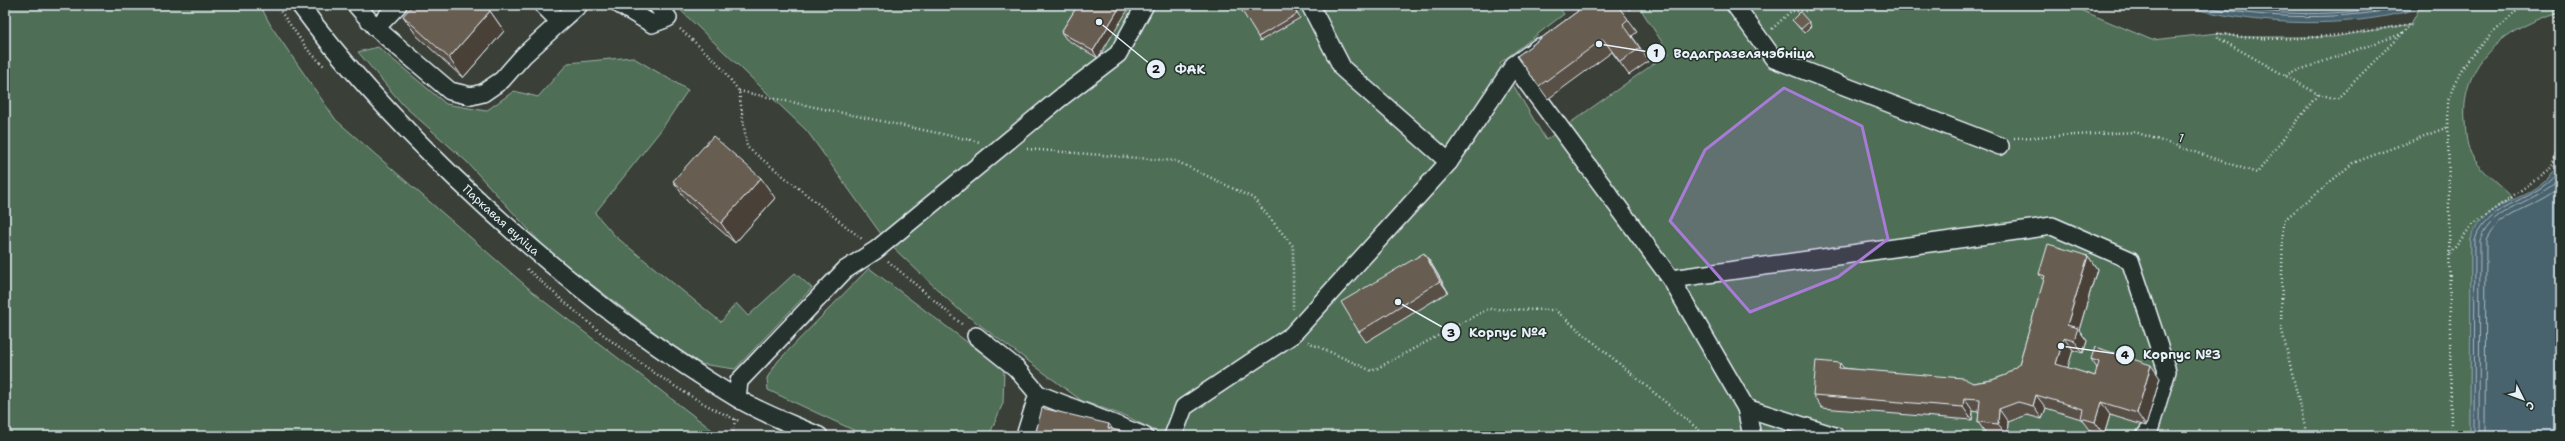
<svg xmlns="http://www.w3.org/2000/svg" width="2565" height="441" font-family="'Shantell Sans',sans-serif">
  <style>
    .green { fill: #4f6e57; stroke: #9cb0a8 }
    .water { fill: #4a646e; stroke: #899ca5 }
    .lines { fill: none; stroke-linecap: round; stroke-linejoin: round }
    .shore { stroke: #a9b9c1; stroke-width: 1 }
    .minor-casing { stroke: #e8f1f8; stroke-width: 20 }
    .path { stroke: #e8f1f8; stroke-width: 2.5; stroke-dasharray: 1 3; stroke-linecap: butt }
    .minor { stroke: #26332d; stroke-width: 17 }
    .wall { fill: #595046; stroke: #e8f1f8 }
    .shaded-wall { fill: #484139; stroke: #e8f1f8 }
    .building { fill: #675d51; stroke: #e8f1f8 }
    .marked { fill: #a77bd6; fill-opacity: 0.2; stroke: #a77bd6; stroke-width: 3; stroke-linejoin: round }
    .labels { text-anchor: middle; stroke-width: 3; stroke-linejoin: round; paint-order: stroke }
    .street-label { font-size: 12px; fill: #e8f1f8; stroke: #26332d }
    .leader { fill: none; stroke: #e8f1f8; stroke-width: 1.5 }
    .callout-dot { fill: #e8f1f8; stroke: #26332d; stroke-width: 1.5 }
    .mark-label { font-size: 12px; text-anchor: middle; font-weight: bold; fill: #111 }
    .callout-label { font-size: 13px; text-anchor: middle; font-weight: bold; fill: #e8f1f8; stroke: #26332d; stroke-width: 3; stroke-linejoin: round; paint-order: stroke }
  </style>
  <rect width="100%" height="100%" fill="#3a4038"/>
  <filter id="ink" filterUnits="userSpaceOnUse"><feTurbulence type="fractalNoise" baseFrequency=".025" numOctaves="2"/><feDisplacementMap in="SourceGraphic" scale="8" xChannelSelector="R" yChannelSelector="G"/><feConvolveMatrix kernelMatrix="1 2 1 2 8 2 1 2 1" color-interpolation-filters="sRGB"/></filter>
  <g filter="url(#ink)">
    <g class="green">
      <polygon points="5,5 260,5 271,26 336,120 541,299 720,436 5,436"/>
      <path d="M675,5H1557L1564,14L1500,63L1546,140L1669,53L1638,5H1726L1736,19L1755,5H2069L2152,40L2218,33L2238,37H2333L2411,24L2419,9L2430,5H2559L2560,12C2508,27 2460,60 2465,121C2466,135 2466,147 2474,159C2484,173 2501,186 2513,198L2499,205L2471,238L2470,436H1165L1128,417L1082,401L957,308L886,241L807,131Z"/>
      <polygon points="378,47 446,104 486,111 514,91 538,97 568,63 632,57 688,90 661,130 595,213 615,236 721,322 736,303 748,316 795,273 812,288 735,369 701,364 665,340 550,253 466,161 403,105 358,52"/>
      <polygon points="869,268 1004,370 1003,403 989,436 866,436 768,390 767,378 778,361"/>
    </g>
    <g class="water">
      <path d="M2178,5H2430C2350,31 2258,26 2178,5Z"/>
      <path d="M2560,161V436H2470L2471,238C2486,200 2516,205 2543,183C2550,177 2555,169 2560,161Z"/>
    </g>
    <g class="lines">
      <g class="shore">
        <path d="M2196,5C2270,20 2343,21 2417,5"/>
        <path d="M2222,5C2276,16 2339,17 2393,5"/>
        <polyline points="2269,5 2352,5"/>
        <path d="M2474,436L2475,239C2490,200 2539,202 2560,169"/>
        <path d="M2479,436L2480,240C2493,206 2537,203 2560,178"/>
        <path d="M2485,436L2486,241C2498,211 2538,208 2560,187"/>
      </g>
      <defs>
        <g id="minor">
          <path id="s1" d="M300,5C346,68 399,124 455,178C541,260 633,336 735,397C761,413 792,424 819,436"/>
          <polyline points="356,5 376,28 450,91 471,96 483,93 502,80 524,55 560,22"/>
          <polyline points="543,5 560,22 579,5"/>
          <polyline points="620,5 652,24 668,18 657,5"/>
          <polyline points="1310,5 1343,69 1449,162"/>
          <polyline points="1735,5 1774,59 2000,146"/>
          <polyline points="376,28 398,5"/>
          <polyline points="1514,65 1671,279 1746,408 1835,436"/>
          <polyline points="1671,279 2052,226 2130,260 2167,371 2149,431 2145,436"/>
          <polyline points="976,336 1016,368 1038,394"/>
          <polyline points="737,398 739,381 845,270 876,250 1059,99 1118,54 1145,5"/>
          <polyline points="1746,408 1752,436"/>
          <polyline points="1025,436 1038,394 1144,436"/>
          <polyline points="1173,436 1184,407 1292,335 1449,162 1514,65 1539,47"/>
        </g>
      </defs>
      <use href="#minor" class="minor-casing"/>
      <g class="path">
        <polyline points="276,5 308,50 324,66"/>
        <polyline points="1628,5 1630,11"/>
        <polyline points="1954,5 1956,6"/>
        <polyline points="2555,5 2560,65"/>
        <path d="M2411,24L2337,99L2318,94L2218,38V33C2279,46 2351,34 2411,24Z"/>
        <polyline points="680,29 717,62 739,91 747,147 862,239"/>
        <polyline points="1772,29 1791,11 1805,11 1831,5"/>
        <polyline points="2285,75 2404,33"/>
        <polyline points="739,91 980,142"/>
        <polyline points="2014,138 2135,132 2257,173 2318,94"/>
        <polyline points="1027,149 1176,161 1253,198 1293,246 1293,309"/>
        <polyline points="2450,254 2472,225 2552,168 2560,137"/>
        <polyline points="888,261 964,326"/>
        <path d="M527,269C591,326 660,386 739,421"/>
        <polyline points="1308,342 1372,371 1488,309 1555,310 1706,436"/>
        <polyline points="733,436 735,419"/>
        <polyline points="2307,436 2281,326 2283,221 2353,163 2448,127"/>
        <path d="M2451,436L2448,101C2464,53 2488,39 2523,5"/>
      </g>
      <use href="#minor" class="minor"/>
    </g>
    <g class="wall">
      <polygon points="1078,5 1098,58 1066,39 1061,32"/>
      <polygon points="1292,5 1300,18 1260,41 1258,37"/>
      <polygon points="1574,5 1617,5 1637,32 1632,36 1649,61 1629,75 1612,52 1548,99 1517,56 1578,11"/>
      <polygon points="490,11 504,31 463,78 417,36 403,16"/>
      <polygon points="1792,20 1809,22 1811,26 1804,33 1795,23"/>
      <polygon points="673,181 775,198 735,243 687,201"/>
      <polygon points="2088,256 2097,269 2079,330 2087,341 2083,353 2073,350 2067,368 2095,376 2097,368 2091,359 2160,378 2146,426 2110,415 2104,435 2090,431 2081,419 2046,408 2042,419 2027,415 2008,422 2007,436 1987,435 1978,422 1979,412 1973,411 1972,420 1822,408 1813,395 1844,368 1973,383 1992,380 2006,375 2019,364 2044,281 2039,274"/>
      <polygon points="1431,263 1448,292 1366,342 1359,332"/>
    </g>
    <g class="shaded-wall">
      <polygon points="1121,5 1131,5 1098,58 1093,51"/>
      <polygon points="490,11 504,31 463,78 449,58"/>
      <polygon points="761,178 775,198 735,243 721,223"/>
      <polygon points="1424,253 1431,263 1448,292 1440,281"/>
      <polygon points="2088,256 2097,269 2079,330 2087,341 2083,353 2074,340 2067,325"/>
      <polygon points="2064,337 2073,350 2065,377 2056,364"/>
      <polygon points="1840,363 1849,376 1839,368"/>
      <polygon points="2151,365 2160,378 2146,426 2137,413"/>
      <polygon points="2036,395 2046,408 2042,419 2033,406"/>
      <polygon points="1964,398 1973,411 1972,420 1963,407"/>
      <polygon points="2101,402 2110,415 2104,435 2095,422"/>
      <polygon points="1999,409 2008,422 2007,436 2006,436 1998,424"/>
      <polygon points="1109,424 1114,431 1108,428"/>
    </g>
    <g class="building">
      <polygon points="413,5 484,5 490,11 449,58 403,16"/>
      <polygon points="1078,5 1121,5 1093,51 1061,32"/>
      <polygon points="1242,5 1292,5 1297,14 1258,37 1239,6"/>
      <polygon points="1574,5 1617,5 1628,19 1623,24 1640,48 1620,62 1603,39 1539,86 1517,56 1578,11"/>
      <polygon points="1800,12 1809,22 1801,29 1792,20"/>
      <polygon points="713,136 761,178 721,223 673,181"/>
      <polygon points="2048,244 2088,256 2067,325 2078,328 2074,340 2064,337 2056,364 2095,376 2099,362 2091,359 2095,347 2151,365 2137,413 2101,402 2095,422 2081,418 2083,409 2036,395 2033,406 2018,402 1999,409 1998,424 1978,422 1980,399 1964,398 1963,407 1813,395 1816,361 1840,363 1839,368 1963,378 1973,383 1992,380 2006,375 2019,364 2045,276 2039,274"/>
      <polygon points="1424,253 1440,281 1359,332 1341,302"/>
      <polygon points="1042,408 1109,424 1108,428 1140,436 1035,436"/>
    </g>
  </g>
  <path class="marked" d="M1784,88L1862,126L1888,239L1838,277L1750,312L1670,221L1705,150Z"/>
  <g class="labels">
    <g class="street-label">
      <text transform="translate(2181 138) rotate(18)" y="4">1</text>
      <text dy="4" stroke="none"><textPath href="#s1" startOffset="295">Паркавая вуліца</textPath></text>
    </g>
  </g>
  <path class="leader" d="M1599 44L1656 53M1099 22L1156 69M1398 302L1451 332M2061 346L2125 355"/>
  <g class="callout-dot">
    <circle cx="1599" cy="44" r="4"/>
    <circle cx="1099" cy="22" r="4"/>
    <circle cx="1398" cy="302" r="4"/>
    <circle cx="2061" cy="346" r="4"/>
    <circle cx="1656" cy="53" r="10"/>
    <circle cx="1156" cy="69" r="10"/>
    <circle cx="1451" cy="332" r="10"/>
    <circle cx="2125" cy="355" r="10"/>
  </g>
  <g class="mark-label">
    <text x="1656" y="57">1</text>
    <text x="1156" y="73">2</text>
    <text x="1451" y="337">3</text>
    <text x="2125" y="359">4</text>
  </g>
  <g class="callout-label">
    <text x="1744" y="58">Водагразелячэбніца</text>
    <text x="1190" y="74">ФАК</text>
    <text x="1508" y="337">Корпус №4</text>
    <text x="2182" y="359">Корпус №3</text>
  </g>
  <rect width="2565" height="441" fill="none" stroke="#26332d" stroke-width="20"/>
  <rect x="10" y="10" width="2545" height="421" fill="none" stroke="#e8f1f8" stroke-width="1.5" filter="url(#ink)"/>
  <g transform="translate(2523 399) rotate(132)" stroke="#26332d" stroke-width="3" paint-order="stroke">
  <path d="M0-3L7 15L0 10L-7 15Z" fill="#e8f1f8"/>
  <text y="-6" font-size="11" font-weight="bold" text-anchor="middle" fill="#e8f1f8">С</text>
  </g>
</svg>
